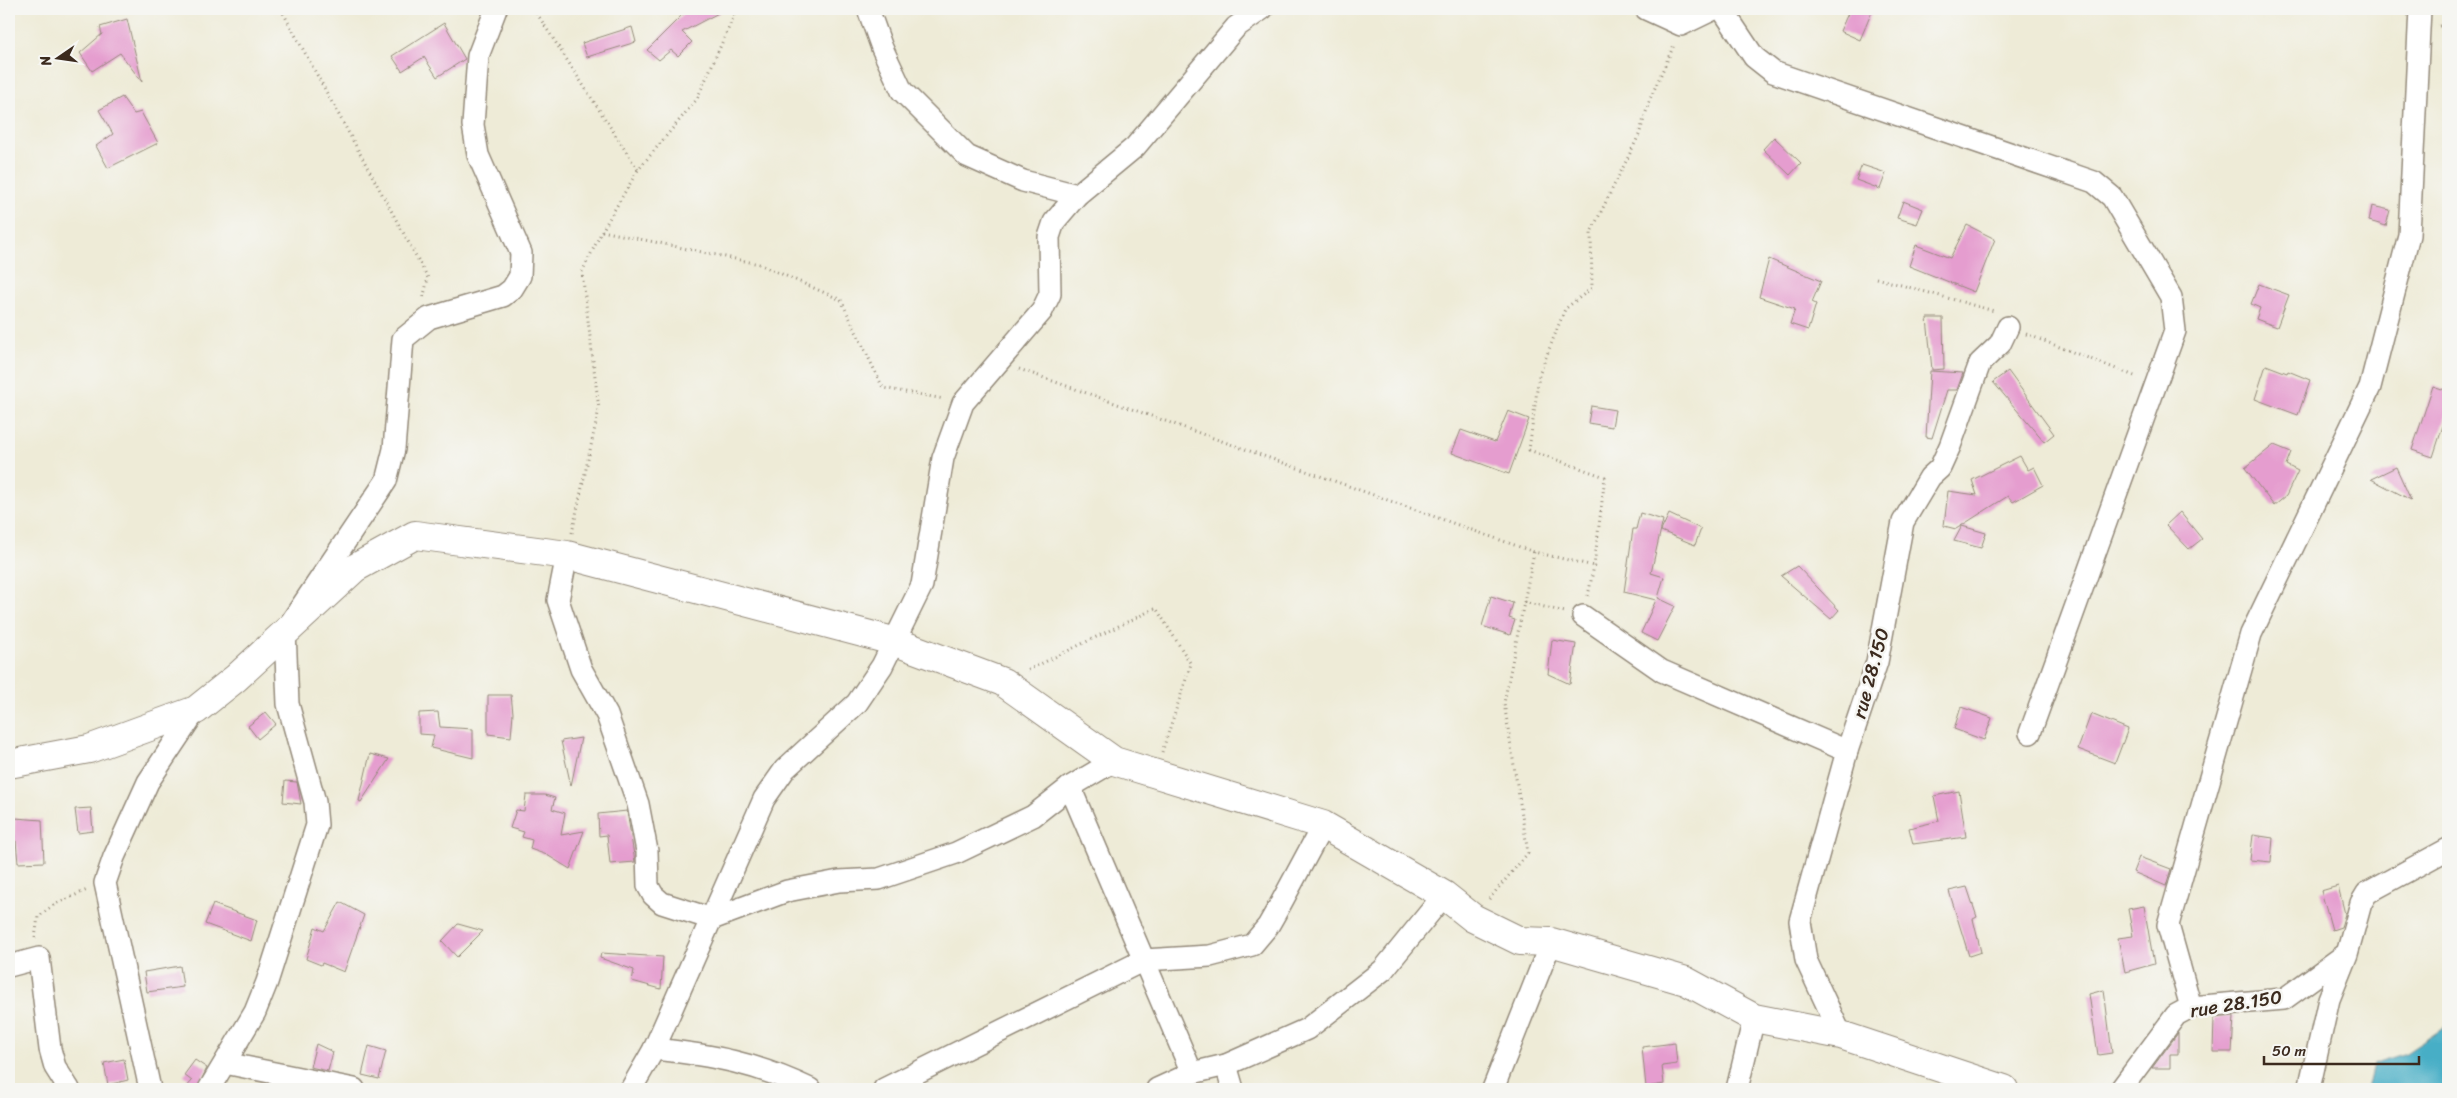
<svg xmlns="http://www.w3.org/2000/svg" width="2457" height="1098" font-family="Sriracha,sans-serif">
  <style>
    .water { fill: #47aec6; stroke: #416c72 }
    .building { fill: #e59dcf }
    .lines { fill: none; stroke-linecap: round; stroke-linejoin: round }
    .minor-casing { stroke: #948a7a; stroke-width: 24 }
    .tertiary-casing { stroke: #948a7a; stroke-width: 30 }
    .path { stroke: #948a7a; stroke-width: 3; stroke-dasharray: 1 4; stroke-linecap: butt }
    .minor { stroke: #fff; stroke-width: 21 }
    .tertiary { stroke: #fff; stroke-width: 28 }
    .labels { text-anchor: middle; stroke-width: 5; stroke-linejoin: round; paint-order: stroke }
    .street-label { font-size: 19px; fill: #3b2a1e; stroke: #f6f6f2 }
  </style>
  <rect width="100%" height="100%" fill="#f6f6f2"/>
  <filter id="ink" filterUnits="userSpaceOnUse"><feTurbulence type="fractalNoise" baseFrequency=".02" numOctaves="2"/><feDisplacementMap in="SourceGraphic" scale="10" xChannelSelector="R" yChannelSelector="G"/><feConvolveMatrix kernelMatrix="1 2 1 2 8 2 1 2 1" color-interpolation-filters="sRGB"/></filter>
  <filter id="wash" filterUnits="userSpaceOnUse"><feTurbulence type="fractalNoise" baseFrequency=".0096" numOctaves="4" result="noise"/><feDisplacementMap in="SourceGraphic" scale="20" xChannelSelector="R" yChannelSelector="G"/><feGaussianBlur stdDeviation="1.12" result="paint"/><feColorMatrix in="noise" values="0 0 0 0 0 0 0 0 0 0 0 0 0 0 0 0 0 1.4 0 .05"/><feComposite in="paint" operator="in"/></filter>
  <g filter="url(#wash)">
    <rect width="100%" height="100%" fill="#eeebd7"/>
    <polygon class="water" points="2448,1025 2448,1089 2367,1089 2373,1064 2406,1053"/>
    <g id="blocks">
      <g class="building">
        <polygon points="688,9 726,9 682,32 692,42 678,56 671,50 659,60 647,50"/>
        <polygon points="1850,9 1873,9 1860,40 1840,31"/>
        <polygon points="127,19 142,82 120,53 92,71 80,53 102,34 100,27"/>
        <polygon points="444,23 465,59 437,77 424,57 402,71 392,56"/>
        <polygon points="632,27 636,42 587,57 582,43"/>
        <polygon points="122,97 134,114 141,112 158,143 108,168 96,146 113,134 99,110"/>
        <polygon points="1774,137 1801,163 1790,175 1763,149"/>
        <polygon points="1862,165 1886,173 1880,189 1856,180"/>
        <polygon points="1903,201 1923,209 1917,224 1897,218"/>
        <polygon points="2372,206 2390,210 2386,226 2369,221"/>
        <polygon points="1967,225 1995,239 1974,292 1909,266 1916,245 1950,258"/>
        <polygon points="1769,259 1821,281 1812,302 1816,304 1808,330 1790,324 1795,309 1759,297"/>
        <polygon points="2259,284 2289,295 2277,327 2256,319 2260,308 2251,304"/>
        <polygon points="1927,318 1943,318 1944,369 1932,370"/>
        <polygon points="2266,365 2287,373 2288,371 2310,380 2298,415 2255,399"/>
        <polygon points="1930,371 1963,373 1957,390 1947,390 1932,438 1926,437"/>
        <polygon points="2008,371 2054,434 2044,442 1993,382"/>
        <polygon points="2433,386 2448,391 2448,410 2433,457 2412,450"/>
        <polygon points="1591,406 1615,410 1612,427 1588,423"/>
        <polygon points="1508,411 1529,419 1509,474 1452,453 1461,430 1495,442"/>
        <polygon points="2274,445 2291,452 2286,465 2298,471 2286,496 2274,506 2245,468"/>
        <polygon points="2020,456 2028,470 2034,467 2043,485 2013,502 2008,496 1956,529 1944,526 1948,491 1977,495 1972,480"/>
        <polygon points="2396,467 2411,500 2371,479"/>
        <polygon points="2180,512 2202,539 2189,549 2166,525"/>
        <polygon points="1640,513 1663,520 1651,573 1664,577 1658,598 1675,606 1657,641 1641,633 1656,600 1624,592 1633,529 1636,529"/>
        <polygon points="1669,514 1701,529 1695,545 1661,531"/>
        <polygon points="1962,526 1986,533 1981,548 1954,541"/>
        <polygon points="1797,566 1839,610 1831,619 1781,576"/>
        <polygon points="1491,596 1513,603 1509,618 1515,620 1510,635 1482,626"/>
        <polygon points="1552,640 1576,644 1570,684 1548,674"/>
        <polygon points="488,695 511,695 513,713 511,737 488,734"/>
        <polygon points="1961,707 1992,718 1984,740 1954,729"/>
        <polygon points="266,712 276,724 258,739 248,726"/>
        <polygon points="438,712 440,727 473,729 473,758 431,748 434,735 419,734 419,713"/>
        <polygon points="2091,714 2128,729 2115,763 2078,749"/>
        <polygon points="581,738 571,786 561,741"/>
        <polygon points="370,754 389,759 361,802 359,801"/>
        <polygon points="285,781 297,782 301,804 283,802"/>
        <polygon points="1959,791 1966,837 1913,844 1909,828 1939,821 1934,796"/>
        <polygon points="526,795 545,795 555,798 552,809 565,813 561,835 584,831 570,869 547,855 530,849 532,840 522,837 524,832 510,828 516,810 524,811"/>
        <polygon points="91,808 93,831 78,833 75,809"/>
        <polygon points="627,811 635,862 610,864 607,835 599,836 598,814"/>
        <polygon points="15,818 42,820 44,862 18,863 16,841 14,841"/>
        <polygon points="2253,835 2273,838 2271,862 2250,860"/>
        <polygon points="2139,857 2171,869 2166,886 2133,872"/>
        <polygon points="2338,886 2345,914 2341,927 2332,930 2321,891"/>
        <polygon points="1967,887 1977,917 1973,919 1981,952 1969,956 1949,891"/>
        <polygon points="340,902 364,915 344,972 322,963 321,965 306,959 315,927 324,931"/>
        <polygon points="213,904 257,920 251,941 205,924"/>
        <polygon points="2144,906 2154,964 2125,972 2118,938 2133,936 2128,909"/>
        <polygon points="458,924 483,931 457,957 442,941"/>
        <polygon points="601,953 663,957 661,989 632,981 634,970 600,958"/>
        <polygon points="180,966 183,987 147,992 144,972"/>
        <polygon points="2104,990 2112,1053 2098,1055 2089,994"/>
        <polygon points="2234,1016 2232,1052 2213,1052 2214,1018"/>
        <polygon points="2178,1033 2178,1054 2170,1054 2170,1068 2152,1068"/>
        <polygon points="1675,1043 1677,1064 1662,1066 1664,1084 1646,1087 1642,1047"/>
        <polygon points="316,1044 333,1052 328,1071 310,1067"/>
        <polygon points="369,1046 386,1051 379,1079 362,1075"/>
        <polygon points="124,1059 128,1080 108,1085 104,1063"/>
        <polygon points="195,1060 207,1068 197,1089 185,1089 192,1081 184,1075"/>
      </g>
    </g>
  </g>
  <g filter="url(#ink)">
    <use href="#blocks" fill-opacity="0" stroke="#948a7a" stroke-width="1"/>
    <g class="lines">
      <defs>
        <g id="minor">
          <polyline points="868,9 882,48 902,91 967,156 1023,181 1077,195"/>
          <polyline points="1646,9 1681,25 1714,9"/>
          <polyline points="1722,9 1754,57 1773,72 2094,182 2112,197 2171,297 2175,331 2030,733"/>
          <polyline points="567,555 558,600 581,669 607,715 638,804 647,851 648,886 653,895 662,903 712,919 787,891 839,881 879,879 956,853 1033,816 1070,787 1114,761"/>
          <polyline points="1583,616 1662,671 1847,751"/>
          <polyline points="1070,787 1192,1073"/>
          <polyline points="9,966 39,958 50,1049 55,1067 69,1089"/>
          <polyline points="2191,1007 2168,925 2251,634 2370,387 2409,235 2420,9"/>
          <polyline points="1841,1035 1806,960 1800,921 1847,751 1877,662 1903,522 1930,477 1940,468 1950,446 1980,363 2000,344 2008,327"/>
          <path d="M654,1049C712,1055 756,1063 810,1089"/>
          <polyline points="225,1063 354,1089"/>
          <polyline points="1226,1065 1233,1089"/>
          <polyline points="150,1089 105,883 114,857 148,782 196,710"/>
          <polyline points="209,1089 255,1012 267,982 317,825 315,802 288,704 285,631 386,481 394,449 403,339 429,318 503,296 512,289 520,276 521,253 478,155 473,125 478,56 496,9"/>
          <polyline points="631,1089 654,1049 764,799 785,769 857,703 882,666 922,585 943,458 963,403 1042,311 1050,294 1049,237 1054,222 1077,195 1135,147 1236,27 1262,9"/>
          <polyline points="884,1089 1144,960 1210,956 1252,945 1268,926 1280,905 1323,825"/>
          <polyline points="1157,1089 1192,1073 1226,1065 1307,1029 1383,970 1444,895"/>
          <polyline points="1493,1089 1551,942"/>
          <polyline points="1737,1089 1754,1018"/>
          <polyline points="2121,1089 2176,1015 2191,1007 2284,999 2346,954"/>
          <polyline points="2309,1089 2329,999 2347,954 2361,903 2367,893 2448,849"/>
        </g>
        <polyline id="tertiary" points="9,764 89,749 196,710 236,678 355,568 415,535 567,555 893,641 1003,682 1114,761 1323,825 1444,895 1473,918 1520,941 1551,942 1686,981 1754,1018 1841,1035 2004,1089"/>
      </defs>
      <use href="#minor" class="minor-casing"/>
      <use href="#tertiary" class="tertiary-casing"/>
      <g class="path">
        <polyline points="281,9 428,278 423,299"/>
        <polyline points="534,9 638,170"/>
        <polyline points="2439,26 2448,25"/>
        <polyline points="602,231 759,264 841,300 883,388 944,399"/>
        <polyline points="1876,278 1994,311"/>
        <polyline points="2026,334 2137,377"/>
        <polyline points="1019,369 1534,552 1594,566"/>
        <polyline points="572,533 599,409 582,272 602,231 638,170 697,99 737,9"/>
        <polyline points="1588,596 1594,566 1605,477 1529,450 1539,375 1565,309 1592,288 1591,232 1639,135 1650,99 1674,45"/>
        <polyline points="1524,602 1565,612"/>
        <polyline points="1028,670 1156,608 1191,664 1162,752"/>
        <polyline points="1489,899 1528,853 1504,703 1534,552"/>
        <polyline points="35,938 38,917 55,904 87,890"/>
      </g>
      <use href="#minor" class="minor"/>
      <use href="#tertiary" class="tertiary"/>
    </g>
  </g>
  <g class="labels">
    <g class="street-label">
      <text transform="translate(1870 673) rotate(-75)" y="7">rue 28.150</text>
      <text transform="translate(2236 1003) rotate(-9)" y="7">rue 28.150</text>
    </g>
  </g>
  <rect width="2457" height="1098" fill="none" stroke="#f6f6f2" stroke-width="30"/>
  <g transform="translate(58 58) rotate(257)" stroke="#f6f6f2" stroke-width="4" paint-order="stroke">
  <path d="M0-4L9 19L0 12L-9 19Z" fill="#3b2a1e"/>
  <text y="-8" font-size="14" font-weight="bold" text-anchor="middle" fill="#3b2a1e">N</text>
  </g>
  <path d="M2264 1056v8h155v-8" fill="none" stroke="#3b2a1e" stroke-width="2.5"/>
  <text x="2272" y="1056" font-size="15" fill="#3b2a1e" stroke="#f6f6f2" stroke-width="4" paint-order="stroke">50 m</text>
</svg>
